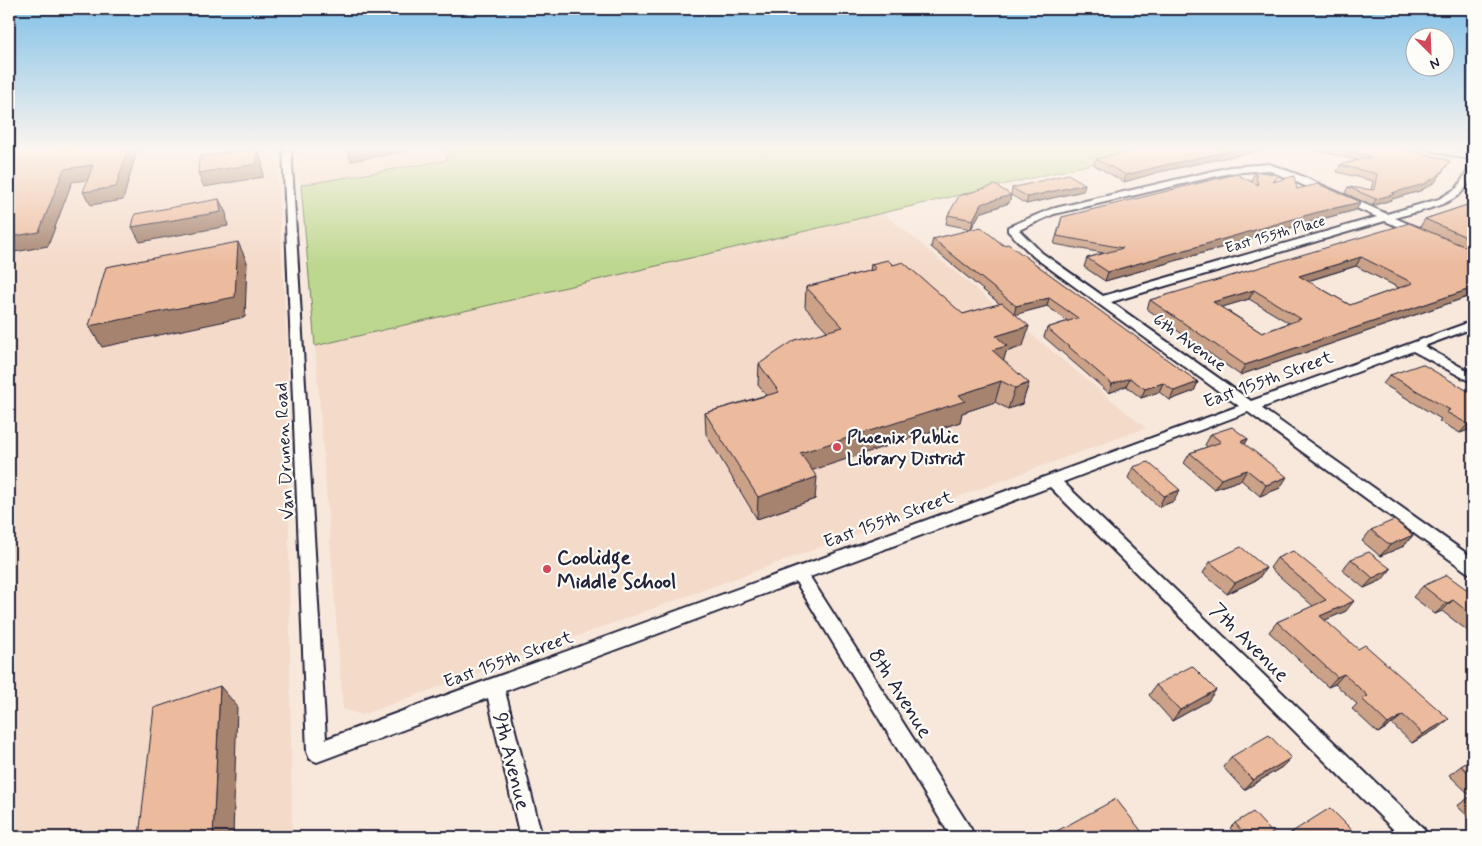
<svg xmlns="http://www.w3.org/2000/svg" width="1482" height="846" font-family="Mynerve,sans-serif">
  <style>
    .built { fill: #f4dac9 }
    .green { fill: #bdd78e; stroke: #707c64 }
    .lines { fill: none; stroke-linecap: round; stroke-linejoin: round }
    .minor-casing { stroke: #22223b; stroke-width: 4 }
    .tertiary-casing { stroke: #22223b; stroke-width: 4 }
    .minor { fill: #fdfcf7; fill-rule: evenodd }
    .tertiary { fill: #fdfcf7; fill-rule: evenodd }
    .wall { fill: #cba187; stroke: #22223b; fill-rule: evenodd }
    .shaded-wall { fill: #a5836e; stroke: #22223b }
    .building { fill: #ecbb9d; stroke: #22223b; fill-rule: evenodd }
    .poi-dot { fill: #d1495b; stroke: #fdfcf7; stroke-width: 2 }
    .labels { text-anchor: middle; stroke-width: 4.5; stroke-linejoin: round; paint-order: stroke }
    .far-street-label { font-size: 15px; fill: #22223b; stroke: #fdfcf7 }
    .street-label { font-size: 18px; fill: #22223b; stroke: #fdfcf7 }
    .poi-label { font-size: 18px; font-weight: bold; fill: #22223b; stroke: #fdfcf7; text-anchor: start }
    .near-poi-label { font-size: 21px; font-weight: bold; fill: #22223b; stroke: #fdfcf7; text-anchor: start }
    .near-street-label { font-size: 21px; fill: #22223b; stroke: #fdfcf7 }
  </style>
  <rect width="100%" height="100%" fill="#f8e8dc"/>
  <filter id="ink" filterUnits="userSpaceOnUse"><feTurbulence type="fractalNoise" baseFrequency=".02" numOctaves="2"/><feDisplacementMap in="SourceGraphic" scale="10" xChannelSelector="R" yChannelSelector="G"/><feConvolveMatrix kernelMatrix="1 2 1 2 8 2 1 2 1" color-interpolation-filters="sRGB"/></filter>
  <g filter="url(#ink)">
    <g class="built">
      <polygon points="9,148 276,148 287,346 292,837 9,837"/>
      <polygon points="297,148 443,148 448,160 301,185"/>
      <polygon points="883,213 1146,428 362,715 343,709 315,346"/>
    </g>
    <polygon class="green" points="443,148 1160,148 315,346 301,185 447,160"/>
    <g class="lines">
      <defs>
        <path id="minor" d="M283,148H291L326,739L1239,406L1034,257L1008,231V227L1051,209L1230,167L1269,164L1299,175L1387,214L1439,199L1457,188L1470,167L1473,166C1473,204 1424,209 1395,218L1423,230V234H1415L1385,221L1111,302L1251,401L1473,321V328L1424,346L1473,374V383L1413,351L1261,408L1473,558V574L1467,572L1248,412L1063,482L1424,829L1427,837H1401L1050,487L810,577L971,829L974,837H951L796,582L505,691L542,837H520L488,698L317,762L310,759L307,752ZM1268,170L1377,217L1103,296L1042,253L1019,230L1054,214L1230,173Z"/>
        <polygon id="tertiary" points="1428,148 1447,148 1473,154 1473,160 1429,150"/>
      </defs>
      <use href="#minor" class="minor-casing"/>
      <use href="#tertiary" class="tertiary-casing"/>
      <use href="#minor" class="minor"/>
      <use href="#tertiary" class="tertiary"/>
    </g>
    <g class="wall">
      <polygon points="1142,148 1270,148 1159,172 1124,182 1094,165 1096,159"/>
      <polygon points="1312,148 1405,148 1450,161 1435,182 1420,191 1392,199 1391,200 1372,206 1345,193 1348,187 1371,190 1373,181 1337,172 1340,165 1357,160 1312,149"/>
      <polygon points="1255,171 1276,181 1356,210 1314,221 1105,281 1084,267 1087,258 1103,253 1054,244 1062,217 1252,183 1252,179"/>
      <polygon points="1085,184 1083,191 1026,204 1011,195 1009,203 980,213 971,229 946,224 948,215 1011,195 1012,188"/>
      <path d="M1473,203V295L1240,375L1147,309L1150,300L1420,227L1425,219ZM1356,266L1399,288L1350,305L1308,281ZM1249,299L1289,323L1262,333L1222,307Z"/>
      <polygon points="933,239 1003,245 1198,382 1194,391 1170,400 1159,392 1141,398 1126,386 1109,393 1044,337 1047,328 1068,321 1047,306 1015,314 1023,346 1006,352 1003,361 1029,383 1022,404 1008,409 995,402 962,413 960,422 812,470 815,499 757,519 706,434 705,413 766,395 758,385 759,364 827,331 805,307 806,287 870,271 871,264 893,265 963,314 1000,304 931,247"/>
      <polygon points="1390,375 1473,394 1473,430 1471,429 1460,433 1439,421 1441,419 1383,384"/>
      <polygon points="1211,434 1248,439 1245,444 1280,488 1260,496 1241,480 1214,489 1184,463 1190,453 1207,447 1205,445"/>
      <polygon points="1133,467 1174,501 1159,507 1128,478"/>
      <polygon points="1371,530 1413,535 1404,546 1380,556 1362,541"/>
      <polygon points="1277,558 1346,611 1325,620 1438,728 1412,743 1392,724 1378,733 1352,709 1357,704 1335,684 1328,687 1269,632 1277,622 1313,606 1270,568"/>
      <polygon points="1351,559 1382,580 1364,588 1342,570"/>
      <polygon points="1210,562 1266,568 1258,579 1227,594 1203,573"/>
      <polygon points="1423,586 1473,594 1473,635 1442,611 1435,614 1413,597"/>
      <polygon points="1156,685 1208,701 1172,721 1149,695"/>
      <polygon points="1231,757 1282,767 1244,790 1223,767"/>
      <polygon points="1473,759 1473,821 1457,806 1471,796 1449,775 1461,766"/>
      <polygon points="1235,823 1276,837 1238,837 1230,828"/>
      <polygon points="1057,831 1146,837 1052,837"/>
      <polygon points="1292,832 1359,837 1286,837"/>
    </g>
    <g class="shaded-wall">
      <polygon points="128,148 136,148 137,150 123,200 91,205 83,192"/>
      <polygon points="257,148 262,162 263,177 204,187 198,173"/>
      <polygon points="346,148 402,148 403,152 351,161"/>
      <polygon points="1243,148 1270,148 1159,172 1124,182 1126,175 1161,166"/>
      <polygon points="1450,161 1435,182 1420,191 1392,199 1391,200 1372,206 1376,199 1392,193"/>
      <polygon points="93,165 101,178 72,182 48,246 9,253 9,237 64,169"/>
      <polygon points="1085,184 1083,191 1026,204 1028,197"/>
      <polygon points="1011,195 1009,203 980,213 971,229 973,220 981,204"/>
      <polygon points="219,199 226,213 228,226 140,242 132,227"/>
      <polygon points="1361,202 1356,210 1314,221 1105,281 1108,272 1318,212"/>
      <polygon points="238,242 247,262 245,317 102,347 89,326"/>
      <polygon points="1361,257 1356,266 1294,285 1299,276"/>
      <polygon points="1473,288 1473,295 1240,375 1245,365"/>
      <polygon points="1254,290 1249,299 1209,311 1213,302"/>
      <polygon points="1049,298 1047,306 1014,315 1016,306"/>
      <polygon points="1029,326 1023,346 1006,352 1002,366 986,371 996,336"/>
      <polygon points="1130,378 1126,386 1109,393 1112,384"/>
      <polygon points="1001,381 995,402 962,413 960,422 798,475 800,453 959,395"/>
      <polygon points="1198,382 1194,391 1170,400 1174,391"/>
      <polygon points="1029,383 1022,404 1008,409 1015,388"/>
      <polygon points="1163,383 1159,392 1141,398 1145,389"/>
      <polygon points="1473,422 1473,426 1471,429 1460,433 1468,424"/>
      <polygon points="1248,439 1242,450 1241,441"/>
      <polygon points="1247,470 1241,480 1214,489 1221,479"/>
      <polygon points="817,477 815,499 757,519 758,497"/>
      <polygon points="1287,477 1280,488 1260,496 1266,485"/>
      <polygon points="1180,490 1174,501 1159,507 1164,496"/>
      <polygon points="1413,535 1404,546 1380,556 1390,545"/>
      <polygon points="1266,568 1258,579 1227,594 1235,583"/>
      <polygon points="1391,569 1382,580 1364,588 1373,578"/>
      <polygon points="1453,600 1442,611 1435,614 1446,604"/>
      <polygon points="1354,601 1346,611 1312,626 1320,616"/>
      <polygon points="1344,674 1335,684 1328,687 1337,677"/>
      <polygon points="220,686 237,706 233,837 213,837"/>
      <polygon points="1216,690 1208,701 1172,721 1180,710"/>
      <polygon points="1403,715 1392,724 1378,733 1388,724"/>
      <polygon points="1449,719 1438,728 1412,743 1423,734"/>
      <polygon points="1291,758 1282,767 1244,790 1253,780"/>
    </g>
    <g class="building">
      <polygon points="9,148 128,148 116,187 83,192 93,165 64,169 39,232 9,237"/>
      <polygon points="257,148 257,164 198,173 199,157"/>
      <polygon points="1142,148 1243,148 1161,166 1126,175 1096,159"/>
      <polygon points="1337,148 1405,148 1450,161 1439,175 1424,184 1392,193 1395,194 1376,199 1348,187 1374,190 1377,174 1340,165 1371,157"/>
      <polygon points="1255,171 1279,175 1273,182 1294,176 1297,189 1318,184 1361,202 1318,212 1108,272 1087,258 1123,248 1057,236 1062,217 1236,174 1258,185"/>
      <polygon points="1068,174 1085,184 1028,197 1012,188"/>
      <polygon points="995,185 1011,195 981,204 973,220 948,215 959,196"/>
      <polygon points="219,199 221,212 132,227 135,214"/>
      <polygon points="1473,203 1473,240 1425,219"/>
      <path d="M1409,223L1473,250V288L1245,365L1150,300ZM1361,257L1413,283L1350,305L1299,276ZM1254,290L1301,319L1262,333L1213,302Z"/>
      <polygon points="981,227 1003,245 1008,244 1198,382 1174,391 1163,383 1145,389 1130,378 1112,384 1047,328 1078,318 1049,298 1016,306 933,239"/>
      <polygon points="238,242 235,297 89,326 106,267"/>
      <polygon points="888,260 893,265 903,262 963,314 1002,303 1029,326 996,336 1007,346 992,350 1029,383 1015,388 1001,381 959,395 965,401 800,453 817,477 758,497 705,413 779,392 759,364 795,340 843,327 806,287 876,269 871,264"/>
      <polygon points="1422,364 1473,394 1473,422 1468,424 1446,412 1450,410 1390,375"/>
      <polygon points="1232,427 1248,439 1241,441 1287,477 1266,485 1247,470 1221,479 1190,453 1221,442 1211,434"/>
      <polygon points="1148,462 1180,490 1164,496 1133,467"/>
      <polygon points="1394,520 1413,535 1390,545 1371,530"/>
      <polygon points="1241,547 1266,568 1235,583 1210,562"/>
      <polygon points="1293,551 1354,601 1320,616 1358,649 1365,645 1449,719 1423,734 1403,715 1388,724 1362,699 1368,696 1344,674 1337,677 1277,622 1326,600 1277,558"/>
      <polygon points="1369,552 1391,569 1373,578 1351,559"/>
      <polygon points="1447,575 1473,594 1473,616 1453,600 1446,604 1423,586"/>
      <polygon points="1192,666 1216,690 1180,710 1156,685"/>
      <polygon points="220,686 213,837 139,837 154,708"/>
      <polygon points="1269,735 1291,758 1253,780 1231,757"/>
      <polygon points="1473,759 1473,776 1461,766"/>
      <polygon points="1116,799 1146,837 1061,837 1057,831"/>
      <polygon points="1330,808 1359,837 1297,837 1292,832"/>
      <polygon points="1253,812 1276,837 1247,837 1235,823"/>
    </g>
  </g>
  <linearGradient id="sky" x2="0" y2="1"><stop stop-color="#82c1e8"/><stop offset="0.56" stop-color="#fcf5ef"/><stop offset="1" stop-color="#fcf5ef" stop-opacity="0"/></linearGradient>
  <rect width="1482" height="266" fill="url(#sky)"/>
  <g class="poi-dot">
    <circle cx="837" cy="447" r="5"/>
    <circle cx="547" cy="569" r="5"/>
  </g>
  <g class="labels">
    <g class="far-street-label">
      <text transform="translate(1275 234) rotate(-16)" y="5">East 155th Place</text>
    </g>
    <g class="street-label">
      <text transform="translate(1190 342) rotate(36)" y="6">6th Avenue</text>
      <text transform="translate(1268 379) rotate(-20)" y="6">East 155th Street</text>
      <text transform="translate(284 451) rotate(-93)" y="6">Van Drunen Road</text>
      <text transform="translate(888 519) rotate(-20)" y="6">East 155th Street</text>
      <text transform="translate(508 659) rotate(-20)" y="6">East 155th Street</text>
    </g>
    <g class="poi-label">
      <text x="847" y="443">Phoenix Public<tspan x="847" dy="21">Library District</tspan></text>
    </g>
    <g class="near-poi-label">
      <text x="557" y="564">Coolidge<tspan x="557" dy="24">Middle School</tspan></text>
    </g>
    <g class="near-street-label">
      <text transform="translate(1250 642) rotate(45)" y="7">7th Avenue</text>
      <text transform="translate(901 693) rotate(58)" y="7">8th Avenue</text>
      <text transform="translate(512 761) rotate(76)" y="7">9th Avenue</text>
    </g>
  </g>
  <rect width="1482" height="846" fill="none" stroke="#fdfcf7" stroke-width="30"/>
  <rect x="15" y="15" width="1452" height="816" fill="none" stroke="#22223b" stroke-width="2" filter="url(#ink)"/>
  <g transform="translate(1430 52) rotate(156)"><circle r="24" fill="#fdfcf7" stroke="#a5a5ac"/>
  <path d="M0-4L9 19L0 12L-9 19Z" fill="#d1495b"/>
  <text y="-8" font-size="14" font-weight="bold" text-anchor="middle" fill="#22223b">N</text>
  </g>
</svg>
